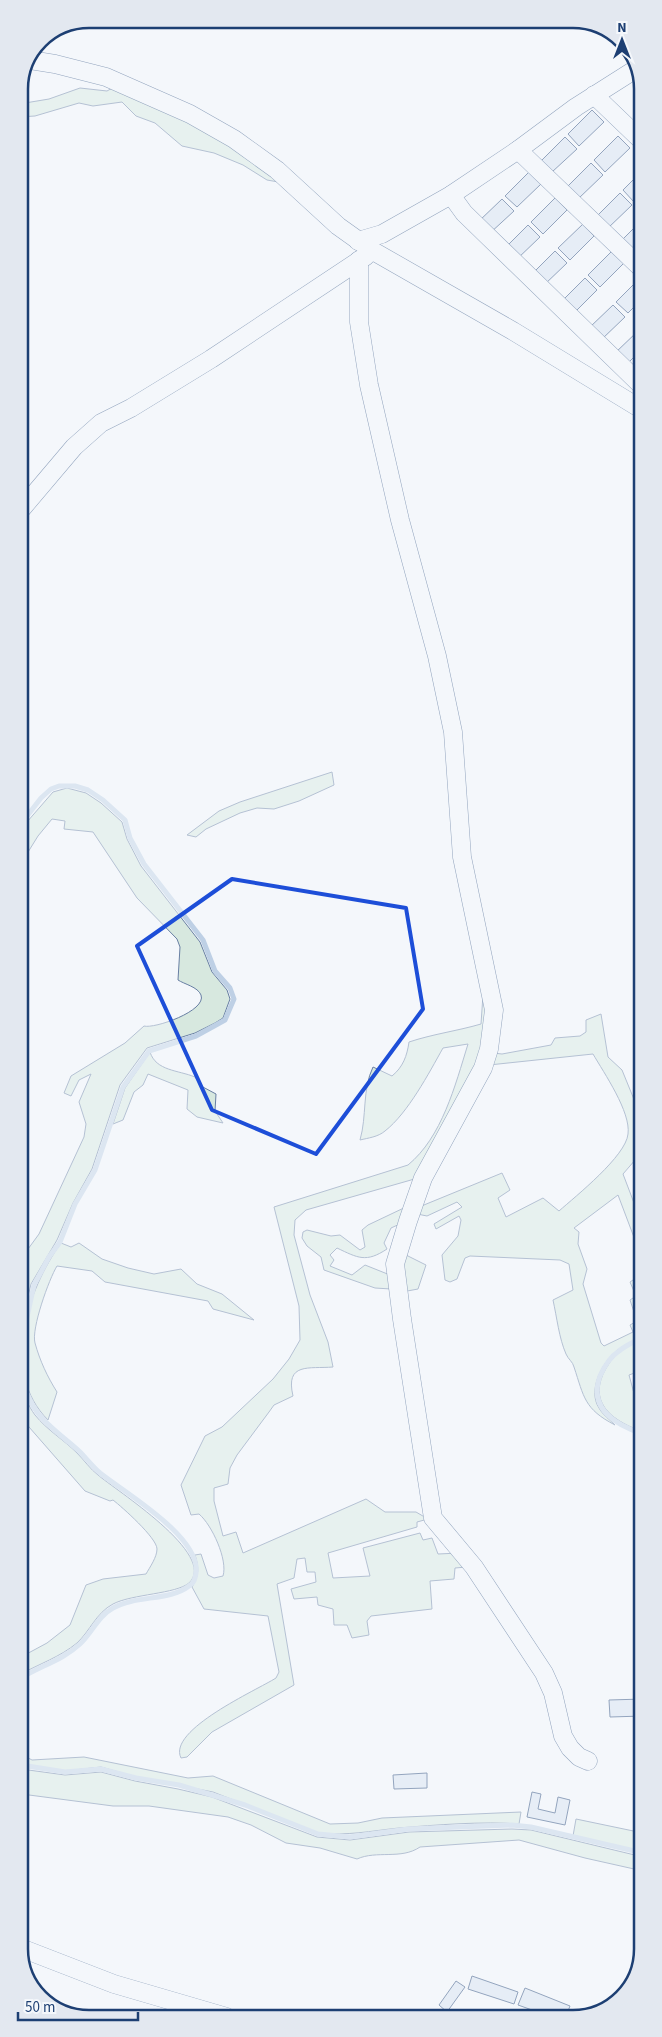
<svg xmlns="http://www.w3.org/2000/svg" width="662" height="2037" font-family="'Source Sans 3',sans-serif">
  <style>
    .green { fill: #d7e8df; stroke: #687fa3 }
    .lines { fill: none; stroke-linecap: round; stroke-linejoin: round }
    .stream { stroke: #bed0e5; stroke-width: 5 }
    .building { fill: #d5e0f0; stroke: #1d3f73 }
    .minor-casing { stroke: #1d3f73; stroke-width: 19 }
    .minor { stroke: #f4f7fb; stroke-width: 18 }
    .marked { fill: none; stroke: #1d4ed8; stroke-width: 4; stroke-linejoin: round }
    .rim { fill: none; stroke: #1d3f73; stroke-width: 2.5 }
  </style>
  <rect width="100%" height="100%" fill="#f4f7fb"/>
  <g class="green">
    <path d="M114,87C174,105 234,146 284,183L267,180L243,165L214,153L182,146L155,123L136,116L122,102L93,106L79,103L35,116L19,117V104L49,99L80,88L107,91Z"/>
    <polygon points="332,772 334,785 299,801 274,809 257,808 240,813 206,829 196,837 187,835 219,811 240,802"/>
    <path d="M67,788L86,793L101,803L122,822L127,839L141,866L200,942L212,972L227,990L230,999L223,1018L215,1023L195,1033L147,1048L120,1085L92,1169L73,1203L57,1240L31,1284L20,1330V1260L39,1234L84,1137L86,1124L79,1102L91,1074L79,1080L71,1096L64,1093L71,1076L125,1043L144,1026C154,1029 207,1011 201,995C198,987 184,984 178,980L180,947L177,939L137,898L93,832L64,829L65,821L52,819L38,836L20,865V830L53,792Z"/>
    <path d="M484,980L488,1003L485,1048L418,1178L306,1210L295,1220L294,1235L310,1295L328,1342L333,1367C309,1369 285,1362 293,1396L274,1405L269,1412L237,1455L230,1468L228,1484L214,1488V1501L223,1536L236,1532L243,1553L366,1499L385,1512H416L428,1519L417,1522V1527L328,1553L333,1578L370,1576L363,1548L420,1533L423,1540L432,1538L438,1554L459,1553L467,1567L455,1568L454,1579L430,1581L432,1609L371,1616L367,1621L369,1635L352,1638L347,1625H334L333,1609L318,1605L317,1597L294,1599L291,1589L316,1582L315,1572H307L305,1558L297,1559L294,1578L277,1584L294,1685L212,1732L187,1757L181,1758C167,1730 257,1690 276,1678L279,1672L268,1616L204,1609L192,1587C199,1576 199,1567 195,1555L201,1554L208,1575L214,1578L223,1576C228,1560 212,1525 199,1514L191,1515L181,1485L205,1436L222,1427L273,1379L289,1359L300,1340L299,1306L274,1207L408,1165C442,1137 455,1086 468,1044L443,1048C429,1073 408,1113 385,1131C378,1137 368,1138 360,1140C367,1116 362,1090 373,1067L392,1076C403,1067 407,1056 409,1042C433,1034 457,1031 481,1024Z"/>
    <path d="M601,1014L608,1057L622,1070L642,1119V1152L623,1174L642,1224V1256L639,1243L635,1240L618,1195L574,1228L579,1232L578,1244L587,1269L583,1284L601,1343L604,1346L633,1332L630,1325L637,1321L630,1300L636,1296L630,1282L642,1274V1335C635,1340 626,1344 619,1349C603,1360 587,1390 599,1408C602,1414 610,1420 615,1425C584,1409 584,1397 574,1367C573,1362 568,1359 566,1354C559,1338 557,1318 553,1300L573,1290L569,1264L560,1260L470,1256L465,1258L457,1279L450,1282L445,1280L442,1255L458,1236L461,1220L459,1216L436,1229L434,1224L462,1207L457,1202L427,1216L417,1214L419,1207L502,1173L510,1190L498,1198L506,1217L543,1198L559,1211C576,1196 626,1156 628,1134C631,1112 604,1073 593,1054L489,1065L493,1053L502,1054L551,1045L555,1038L580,1036L586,1032V1020Z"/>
    <path d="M150,1052C156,1071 178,1070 195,1077L201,1086L216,1094L215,1111L223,1123L197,1117L187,1109L188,1090L148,1074L143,1085L134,1092L123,1120L113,1124L125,1088Z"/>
    <path d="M408,1206L402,1223L391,1228L384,1243L387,1249C366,1263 358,1258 337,1248L330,1255L334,1260L330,1266L352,1275L365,1265L390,1275L391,1289L375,1288L324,1270L321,1257L307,1246L302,1238L303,1232L307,1230L331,1236L340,1235L360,1250L365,1247L362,1230L368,1225Z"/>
    <path d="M61,1243L71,1247L79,1243L102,1259L128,1268L154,1274L181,1269L197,1284L222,1294L254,1320L213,1309L208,1301L105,1282L92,1271L57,1266C49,1279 31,1329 35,1343C40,1361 47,1376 57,1392L48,1420C0,1372 27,1290 61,1243Z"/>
    <polygon points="404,1254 426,1265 418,1289 402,1292"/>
    <path d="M642,1338L643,1370L629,1375L635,1397L643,1405V1432C616,1422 589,1406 603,1374C607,1366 612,1358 619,1352C626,1347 635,1343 642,1338Z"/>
    <path d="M20,1380C23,1392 28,1406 35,1415C47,1430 64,1440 77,1453C85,1461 90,1469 98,1475C114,1489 219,1555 189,1583C176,1594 132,1594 113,1604C96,1613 90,1631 77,1643C60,1657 39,1664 21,1674V1657L47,1643L70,1625L86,1585L103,1579L146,1574C150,1567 157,1557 157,1549C157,1538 122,1507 113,1500L110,1501L85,1491L29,1427L20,1413Z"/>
    <path d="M21,1754L32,1760L84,1757L188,1778L213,1776L330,1824L358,1823L382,1818L521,1812L519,1824C484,1821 434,1825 399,1828C370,1831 348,1836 318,1833L213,1792L136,1777L101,1767L65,1771L21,1764Z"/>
    <path d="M21,1769L65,1775L101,1772L135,1781L178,1789L212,1797L317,1837L350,1840L409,1832L512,1829L531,1830L643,1857V1871L585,1858L519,1840L420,1847C401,1860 377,1850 357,1859L320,1848L286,1843L251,1825L228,1817L149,1806H113L29,1795L21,1792Z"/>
    <polygon points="576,1819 643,1833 643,1852 573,1836"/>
  </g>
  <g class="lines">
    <g class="stream">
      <polyline points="20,825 41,798 51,789 59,786 75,786 88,790 103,800 125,820 130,838 144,864 203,940 215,971 230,988 234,999 225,1020 216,1025 196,1036 149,1051 123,1087 95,1170 75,1204 60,1242 49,1257 34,1285 20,1349"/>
      <path d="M642,1337C635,1342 626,1345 619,1351C610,1357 604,1367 600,1376C588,1409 616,1425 643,1434"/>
      <path d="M20,1362C21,1379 27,1398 37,1412C48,1427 65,1438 79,1451C86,1458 92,1466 100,1473C125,1493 201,1537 196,1573C195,1579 194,1583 189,1586C170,1601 136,1595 113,1608C98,1616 92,1633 80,1644C63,1660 40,1666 21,1678"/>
      <polyline points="21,1765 65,1772 101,1769 136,1778 179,1785 245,1805 318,1834 350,1837 408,1829 512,1825 531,1827 643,1853"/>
    </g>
  </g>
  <g class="building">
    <polygon points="592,110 604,122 579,146 568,134"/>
    <polygon points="641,116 641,130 634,123"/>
    <polygon points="618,136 630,148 605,172 594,160"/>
    <polygon points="565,137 577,149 552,172 541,161"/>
    <polygon points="591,163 603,175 578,199 567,187"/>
    <polygon points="529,172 541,184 517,207 505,196"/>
    <polygon points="641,172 641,195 634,202 623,190"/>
    <polygon points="620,193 632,205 607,229 596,217"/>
    <polygon points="555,198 567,210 543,234 531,222"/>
    <polygon points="502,199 514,211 489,234 478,222"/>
    <polygon points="641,221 641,244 635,251 623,239"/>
    <polygon points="583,224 594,236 570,260 558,248"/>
    <polygon points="528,225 540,237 515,261 504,249"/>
    <polygon points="555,251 567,263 543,286 531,275"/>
    <polygon points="612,251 624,263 600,287 588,275"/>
    <polygon points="585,278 597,290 573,314 561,302"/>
    <polygon points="640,278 641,300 628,313 616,302"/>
    <polygon points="613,305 625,317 601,340 589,328"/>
    <polygon points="639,330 641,333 641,350 626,365 614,354"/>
    <polygon points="643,1699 643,1716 610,1717 609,1700"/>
    <polygon points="427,1773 427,1788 394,1789 393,1775"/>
    <polygon points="532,1792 541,1794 538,1809 555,1813 558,1797 570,1800 565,1825 527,1817"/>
    <polygon points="472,1976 518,1992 514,2004 468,1989"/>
    <polygon points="456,1981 465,1987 447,2012 439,2005"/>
    <polygon points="525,1988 570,2006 566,2016 549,2016 518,2005"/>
  </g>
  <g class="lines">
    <defs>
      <g id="minor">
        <polyline points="30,60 55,64 106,77 190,114 234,139 277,170 338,226 373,251 513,331 641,409"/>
        <polyline points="594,95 641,140"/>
        <polyline points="518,150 641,268"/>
        <polyline points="451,195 464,213 641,385"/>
        <polyline points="358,241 382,234 451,195 518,150 576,107 639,67"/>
        <polyline points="359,260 359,322 369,385 400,520 437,656 453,732 462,857 494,1010 489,1049 483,1068 423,1178 408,1221 395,1264 402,1319 433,1518 474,1567 544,1673 553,1693 563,1736 570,1748 579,1757 588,1761"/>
        <polyline points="19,512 74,447 101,423 131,408 211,359 366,256"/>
        <polyline points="21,1948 114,1984 227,2017"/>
      </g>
    </defs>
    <use href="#minor" class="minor-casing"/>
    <use href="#minor" class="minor"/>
  </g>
  <path d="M0 0H662V2037H0ZM232,879L406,908L423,1009L316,1154L212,1110L137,946Z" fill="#f4f7fb" fill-opacity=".55" fill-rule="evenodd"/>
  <path class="marked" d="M232,879L406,908L423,1009L316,1154L212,1110L137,946Z"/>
  <path d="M0 0H662V2037H0ZM89 28H573A61 61 0 0 1 634 89V1949A61 61 0 0 1 573 2010H89A61 61 0 0 1 28 1949V89A61 61 0 0 1 89 28Z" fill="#e3e8f0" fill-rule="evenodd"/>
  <path class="rim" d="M89 28H573A61 61 0 0 1 634 89V1949A61 61 0 0 1 573 2010H89A61 61 0 0 1 28 1949V89A61 61 0 0 1 89 28Z"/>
  <g transform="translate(622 40)" stroke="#f4f7fb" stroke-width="4" paint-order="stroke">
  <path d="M0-4L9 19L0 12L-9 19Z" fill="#1d3f73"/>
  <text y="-8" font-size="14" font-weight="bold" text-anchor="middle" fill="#1d3f73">N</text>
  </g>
  <path d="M18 2012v8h120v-8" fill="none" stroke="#1d3f73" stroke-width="2.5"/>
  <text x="25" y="2012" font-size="15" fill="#1d3f73" stroke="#f4f7fb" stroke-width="4" paint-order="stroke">50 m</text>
</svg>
